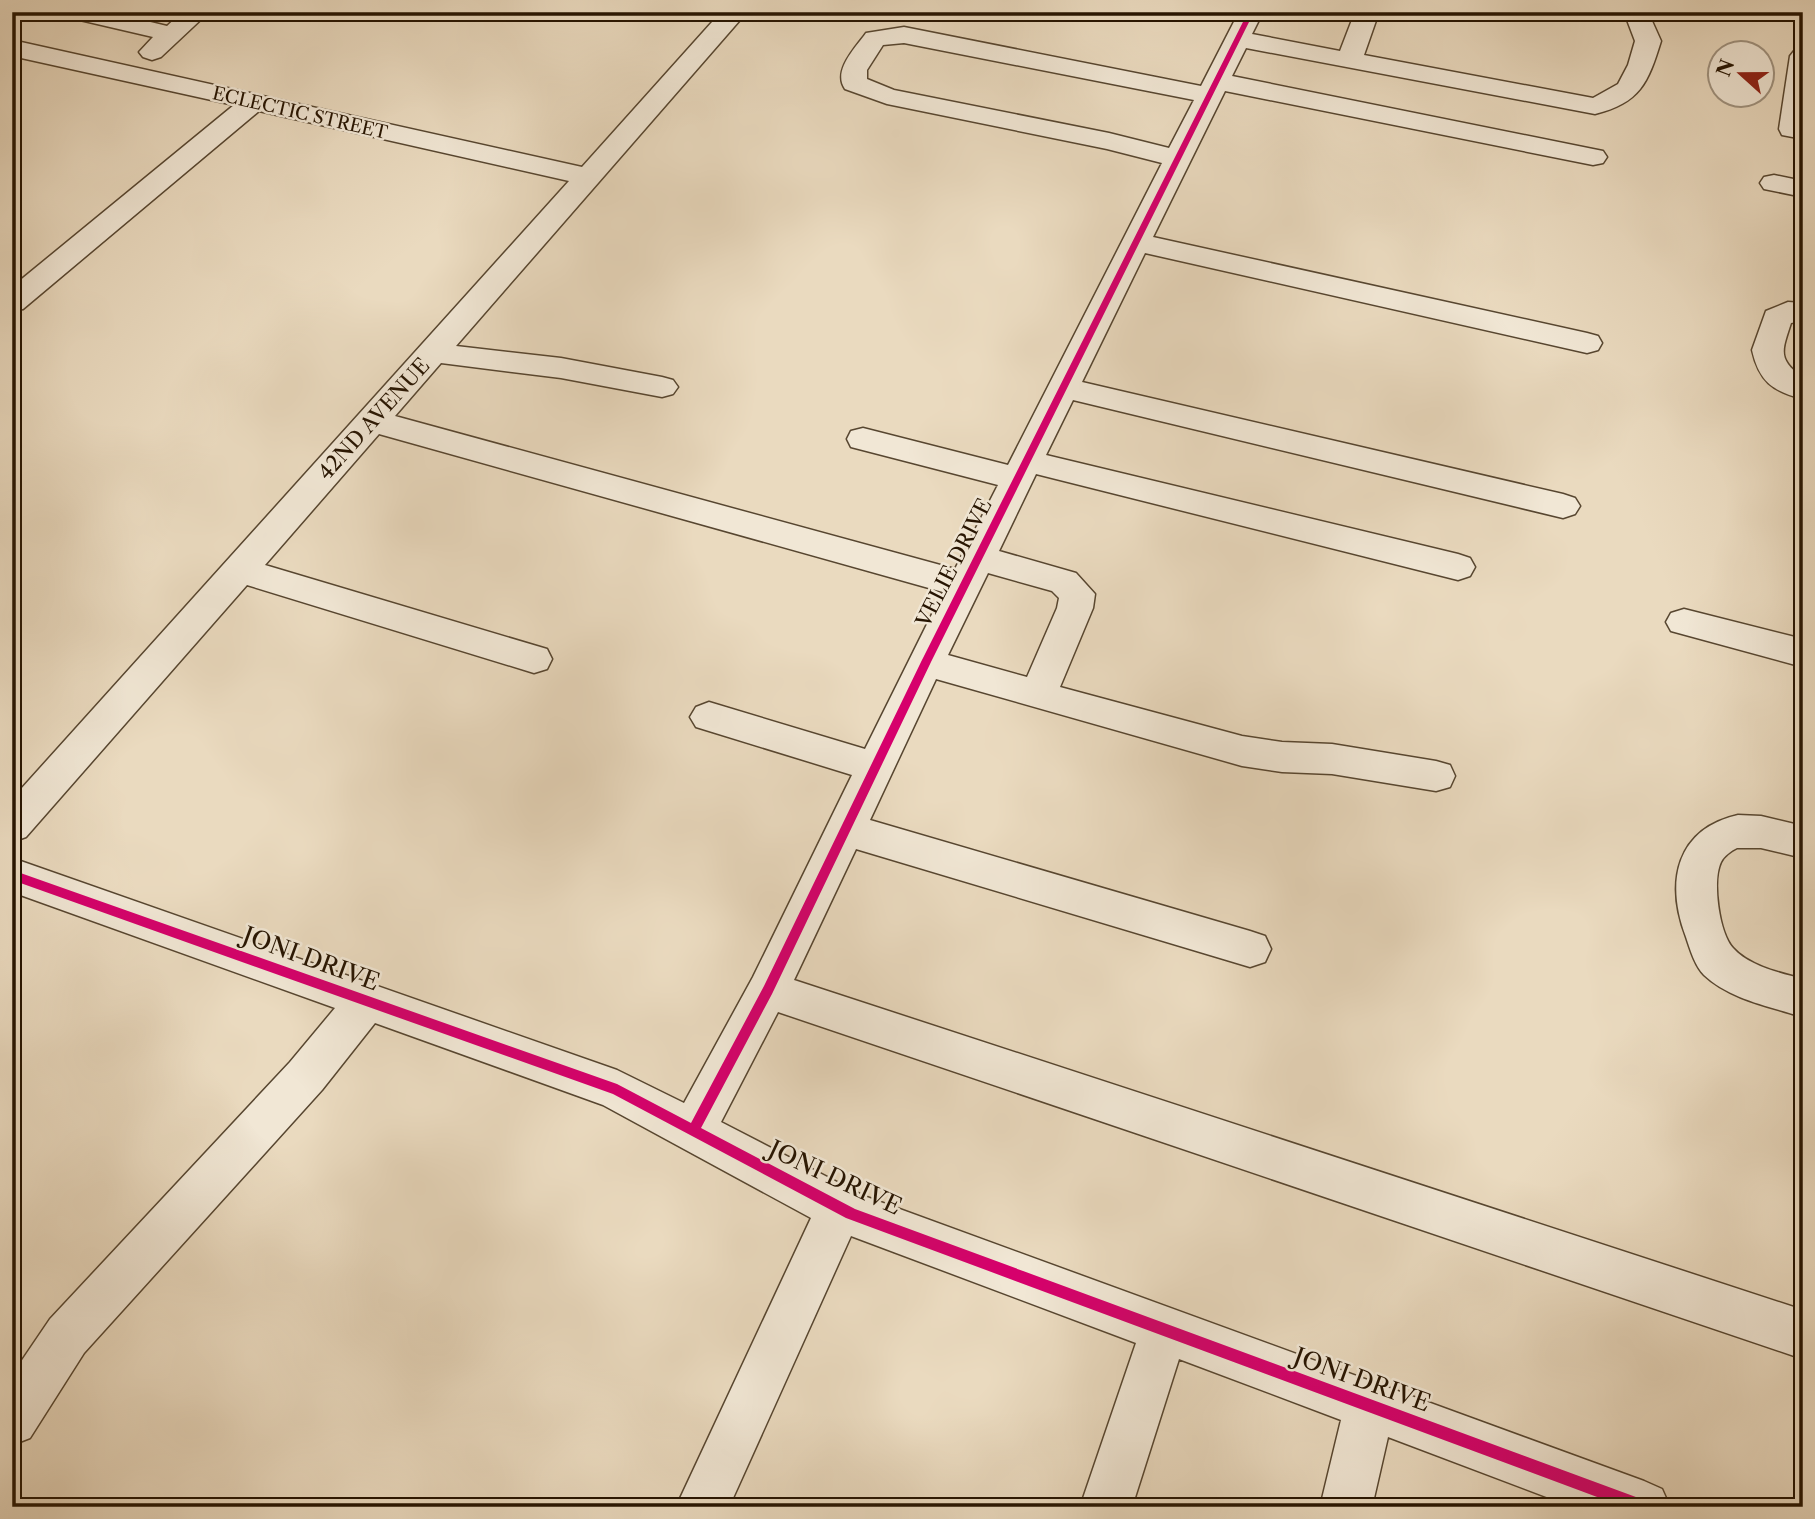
<svg xmlns="http://www.w3.org/2000/svg" width="1815" height="1519" font-family="'Libre Caslon Text',serif">
  <style>
    .lines { fill: none; stroke-linecap: round; stroke-linejoin: round }
    .minor-casing { stroke: #574630; stroke-width: 3 }
    .minor { fill: #f1e7d5; fill-rule: evenodd }
    .cycleway-casing { stroke: #f1e7d5; stroke-width: 5 }
    .cycleway { fill: #d6006c; fill-rule: evenodd }
    .labels { text-anchor: middle; stroke-width: 5; stroke-linejoin: round; paint-order: stroke }
    .far-street-label { font-size: 18px; fill: #261401; stroke: #f1e7d5 }
    .street-label { font-size: 21px; fill: #261401; stroke: #f1e7d5 }
    .near-street-label { font-size: 24px; fill: #261401; stroke: #f1e7d5 }
  </style>
  <rect width="100%" height="100%" fill="#eadabf"/>
  <filter id="stains"><feTurbulence type="fractalNoise" baseFrequency=".00286" numOctaves="4"/><feColorMatrix values="0 0 0 0 .2 0 0 0 0 .09 0 0 0 0 .02 0 0 0 .5 -.17"/></filter>
  <radialGradient id="worn" r=".72"><stop offset=".6" stop-color="#630" stop-opacity="0"/><stop offset="1" stop-color="#630" stop-opacity=".3"/></radialGradient>
  <g class="lines">
    <defs>
      <g id="minor">
        <polygon points="64,12 109,12 167,26 182,12 209,12 161,57 152,60 143,57 139,52 153,37 67,17"/>
        <path d="M721,12H747L456,346L561,358L662,377L673,380L678,387L673,394L662,397L561,378L441,363L395,416L955,569L998,485L851,447L847,439L851,431L863,428L1008,465L1162,163L1107,149L887,104L845,89C832,71 856,47 866,33L904,27L1201,86L1239,12H1263L1252,34L1340,51L1355,12H1379L1364,55L1593,98L1618,84L1628,65L1635,41L1624,12H1648L1661,41C1648,83 1640,103 1595,114L1246,48L1232,76L1593,149L1603,151L1607,157L1603,163L1593,165L1225,91L1153,237L1587,333L1598,336L1602,343L1598,350L1587,353L1145,253L1082,382L1563,494L1575,498L1580,506L1575,514L1563,518L1073,400L1046,455L1458,554L1470,558L1475,567L1470,576L1458,580L1036,474L999,551L1076,573L1095,594L1093,608L1060,687L1242,736L1282,742L1332,744L1436,761L1450,765L1455,776L1450,787L1436,791L1332,774L1282,772L1242,766L936,679L870,820L1250,931L1265,936L1271,949L1265,962L1250,967L856,849L794,980L1803,1310V1359L778,1012L721,1122L864,1196L1644,1481L1662,1489L1670,1507H1573L1388,1437L1372,1507H1320L1341,1420L1179,1359L1132,1507H1080L1136,1343L851,1236L729,1507H676L811,1218L603,1105L375,1023L322,1090L84,1353L30,1438L12,1445V1375L50,1319L290,1062L335,1008L12,892V858L617,1070L684,1103L753,977L852,775L696,727L690,717L696,707L709,702L865,749L943,592L379,434L265,565L547,649L552,659L547,669L534,673L247,585L26,837L12,842V799L569,181L259,111L23,309L12,311V287L234,105L12,56V40L582,167ZM904,43L1194,100L1169,148L1109,133L894,90L867,79V70L883,45ZM988,573L1052,591L1059,598L1057,608L1027,677L948,655Z"/>
        <polygon points="1803,48 1803,139 1782,135 1779,129 1790,56 1794,51"/>
        <polygon points="1774,175 1803,181 1803,197 1764,189 1760,183 1764,177"/>
        <path d="M1788,302L1803,303V321L1791,323C1782,351 1777,359 1803,378V399C1772,391 1759,381 1752,350L1766,311Z"/>
        <polygon points="1684,609 1803,639 1803,667 1671,631 1666,622 1671,613"/>
        <path d="M1738,815L1761,816L1803,826V858L1761,848H1737C1731,851 1724,856 1721,862C1712,881 1719,932 1733,948C1749,966 1780,973 1803,979V1017C1771,1007 1729,999 1704,975C1695,966 1690,949 1686,937C1665,882 1676,829 1738,815Z"/>
      </g>
    </defs>
    <use href="#minor" class="minor-casing"/>
    <use href="#minor" class="minor"/>
    <defs>
      <polygon id="cycleway" points="1248,12 1254,12 931,662 772,994 701,1128 855,1209 1644,1500 1649,1502 1651,1507 1624,1507 846,1218 613,1094 12,880 12,870 617,1084 691,1123 764,986 921,662"/>
    </defs>
    <use href="#cycleway" class="cycleway-casing"/>
    <use href="#cycleway" class="cycleway"/>
  </g>
  <g class="labels">
    <g class="far-street-label">
      <text transform="translate(300 113) rotate(13)" y="6">ECLECTIC STREET</text>
    </g>
    <g class="street-label">
      <text transform="translate(374 419) rotate(-48)" y="7">42ND AVENUE</text>
      <text transform="translate(954 563) rotate(-63)" y="7">VELIE DRIVE</text>
    </g>
    <g class="near-street-label">
      <text transform="translate(311 959) rotate(20)" y="8">JONI DRIVE</text>
      <text transform="translate(835 1178) rotate(25)" y="8">JONI DRIVE</text>
      <text transform="translate(1362 1380) rotate(20)" y="8">JONI DRIVE</text>
    </g>
  </g>
  <rect width="1815" height="1519" fill="none" stroke="#eadabf" stroke-width="42"/>
  <rect x="14" y="14" width="1787" height="1491" fill="none" stroke="#261401" stroke-width="3.5"/>
  <rect x="21" y="21" width="1773" height="1477" fill="none" stroke="#261401" stroke-width="2"/>
  <g transform="translate(1741 74) rotate(291)"><circle r="33" fill="#f1e7d5" stroke="#a09380" stroke-width="2"/>
  <path d="M0-5L12 26L0 18L-12 26Z" fill="#8f2418"/>
  <text y="-10" font-size="19" font-weight="bold" text-anchor="middle" fill="#261401">N</text>
  </g>
  <rect width="100%" height="100%" filter="url(#stains)"/>
  <rect width="100%" height="100%" fill="url(#worn)"/>
</svg>
